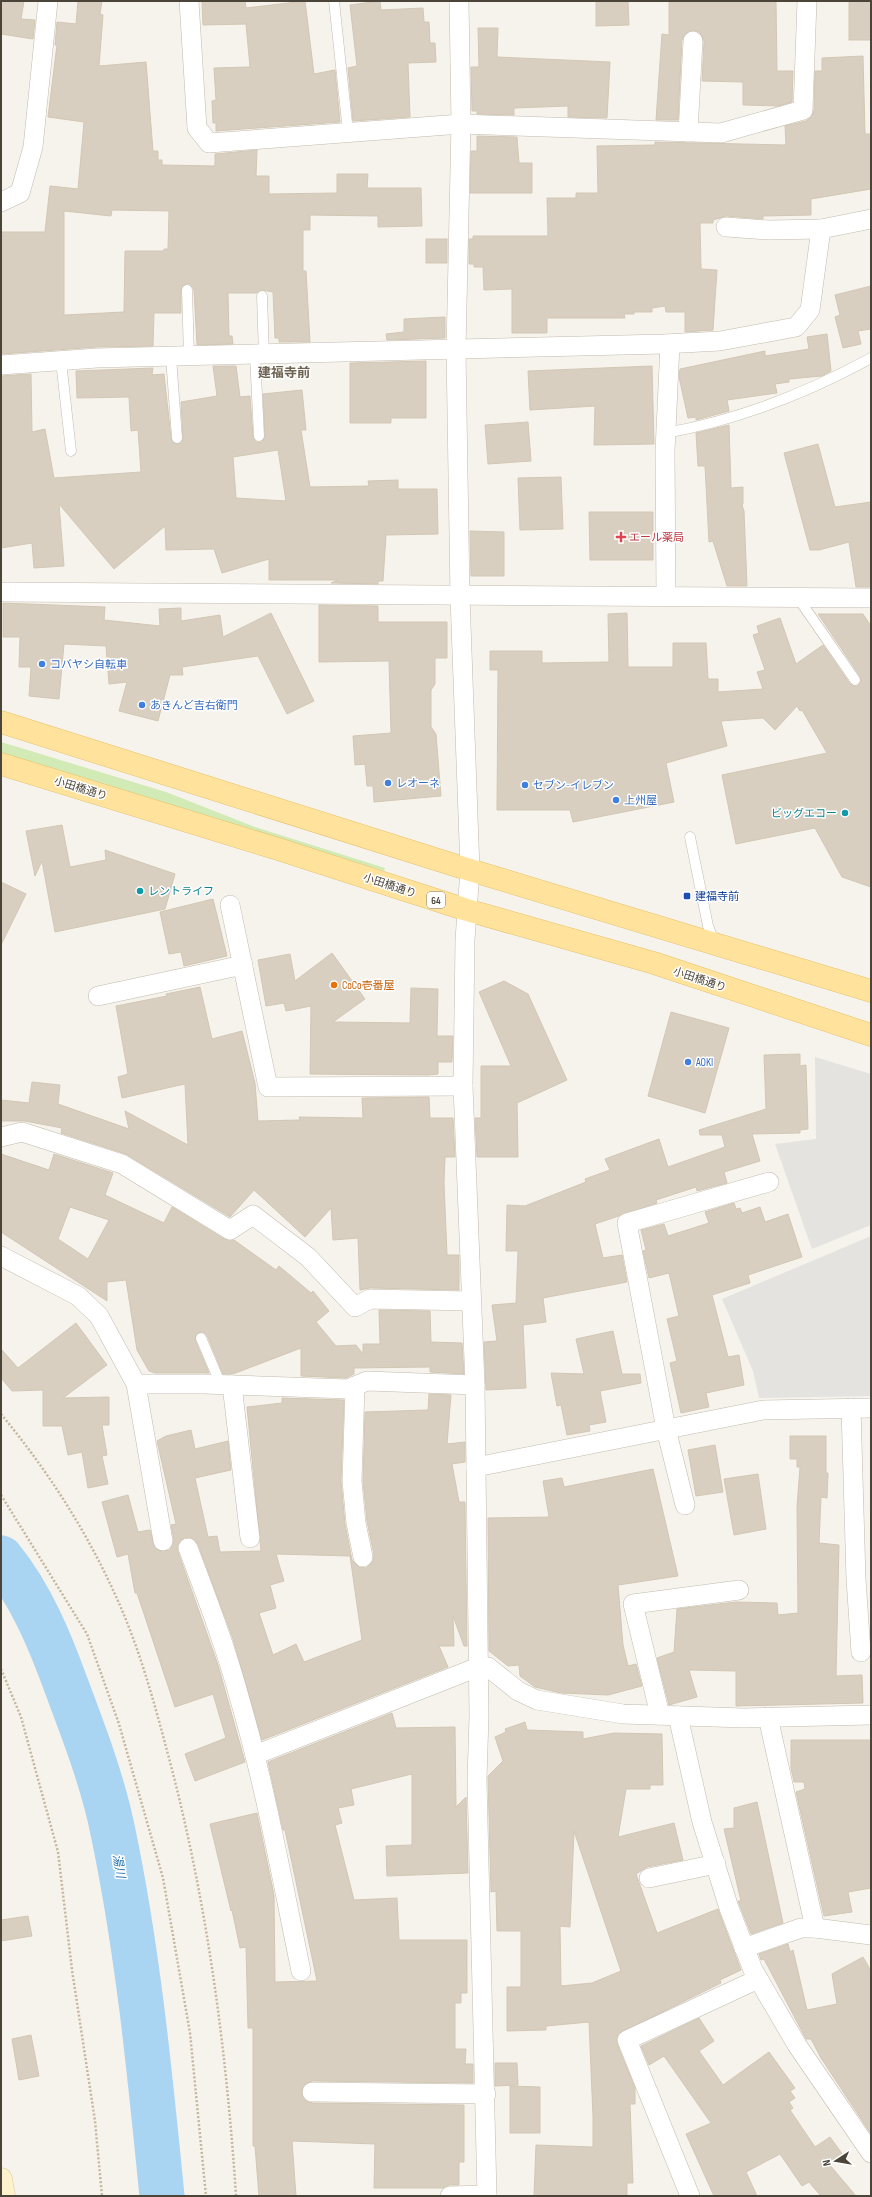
<svg xmlns="http://www.w3.org/2000/svg" width="872" height="2197" font-family="'Sofia Sans Condensed','Noto Sans JP',sans-serif">
  <style>
    .green { fill: #d2eab5 }
    .parking { fill: #e5e3e0 }
    .lines { fill: none; stroke-linecap: round; stroke-linejoin: round }
    .river { stroke: #a9d4f2; stroke-width: 45 }
    .building { fill: #d8cfc1; stroke: #d3c7b4; fill-rule: evenodd }
    .lane-casing { stroke: #c2bbae; stroke-width: 11 }
    .street-casing { stroke: #c2bbae; stroke-width: 20 }
    .secondary-casing { stroke: #d6c79b; stroke-width: 23 }
    .primary-casing { stroke: #e6c16a; stroke-width: 23 }
    .path { stroke: #c4b79f; stroke-width: 2.5; stroke-dasharray: 2 2; stroke-linecap: butt }
    .lane { stroke: #fff; stroke-width: 10 }
    .street { stroke: #fff; stroke-width: 19 }
    .secondary { stroke: #fff3cd; stroke-width: 22 }
    .primary { stroke: #ffe39c; stroke-width: 22 }
    .health-dot { fill: #e0444e; stroke: #fff; stroke-width: 1.5 }
    .shop-dot { fill: #3f7fe0; stroke: #fff; stroke-width: 1.5 }
    .culture-dot { fill: #0f9aa8; stroke: #fff; stroke-width: 1.5 }
    .transit-dot { fill: #1a4fb4; stroke: #fff; stroke-width: 1.5 }
    .food-dot { fill: #e8710a; stroke: #fff; stroke-width: 1.5 }
    .labels { text-anchor: middle; stroke-width: 3; stroke-linejoin: round; paint-order: stroke }
    .shield { fill: #fff; stroke: #817c74; stroke-width: 1 }
    .shield-label { font-size: 10px; font-weight: bold; fill: #4b4439 }
    .health-label { font-size: 11px; fill: #be3a42; stroke: #fff; text-anchor: start }
    .shop-label { font-size: 11px; fill: #366cbe; stroke: #fff; text-anchor: start }
    .street-label { font-size: 11px; fill: #4b4439; stroke: #fff }
    .culture-label { font-size: 11px; fill: #0d838f; stroke: #fff; text-anchor: end }
    .transit-label { font-size: 11px; fill: #164399; stroke: #fff; text-anchor: start }
    .food-label { font-size: 11px; fill: #c56008; stroke: #fff; text-anchor: start }
    .water-label { font-size: 12px; font-style: italic; fill: #2e7ab2; stroke: #fff }
    .quarter-label { font-size: 13px; font-weight: bold; fill: #6e6250; stroke: #fff }
  </style>
  <rect width="100%" height="100%" fill="#f6f3ec"/>
  <polygon class="green" points="1,742 166,792 255,827 385,868 384,871 1,754"/>
  <g class="parking">
    <polygon points="815,1057 871,1074 871,1225 812,1249 775,1144 816,1139"/>
    <polygon points="871,1236 871,1396 759,1398 753,1371 722,1299"/>
  </g>
  <g class="lines">
    <path class="river" d="M1,1558C31,1595 50,1641 66,1685C84,1733 103,1782 113,1832C138,1951 150,2075 162,2196"/>
  </g>
  <g class="building">
    <polygon points="1,1 24,1 21,19 35,20 33,39 1,34"/>
    <path d="M78,1H102L100,14L103,15L99,66L146,62L153,151H158V160H162V165L215,166V154L257,150L256,176H269V194L337,193V174H368L367,188H421L422,226L378,227V216L310,215V230H303V271H306L310,342H279V338H275L273,292L262,290L257,293H228L229,336H232L233,344L197,345L194,290L190,284H186L181,290V313H154L153,346L97,347L1,354V232H45L50,186L78,189L84,122L48,117L57,45H55L57,22L76,24ZM112,210L169,211L168,249H164V251H125L124,312L64,315V211L111,216Z"/>
    <polygon points="202,1 245,1 246,8 305,1 314,74 335,70 340,122 216,131 216,123 213,123 212,101 216,100 214,68 250,67 246,24 203,25"/>
    <polygon points="380,1 381,10 423,8 424,22 429,22 430,43 435,43 436,62 408,63 410,117 353,121 348,68 357,66 350,5"/>
    <polygon points="596,1 628,1 629,25 596,26"/>
    <polygon points="669,1 776,1 777,71 793,71 792,102 778,106 743,105 743,82 702,81 704,41 699,32 693,30 684,35 682,40 678,120 656,120 662,34 669,35"/>
    <rect x="849" y="1" width="22" height="39"/>
    <polygon points="478,28 498,28 497,57 610,62 607,118 568,117 568,106 514,108 514,115 477,114 477,111 472,111 471,67 479,67"/>
    <polygon points="863,56 865,134 871,134 871,189 811,199 811,215 763,216 763,219 726,216 713,220 713,223 700,223 701,269 717,270 713,330 685,332 685,312 666,312 665,306 652,308 652,312 634,312 634,314 624,314 625,318 547,318 547,333 512,333 512,289 484,290 483,267 474,267 474,264 469,264 469,239 473,239 473,236 548,236 547,198 576,198 576,193 598,193 597,146 655,145 655,142 786,145 785,126 806,121 812,116 814,110 815,71 822,71 822,58"/>
    <polygon points="477,136 517,137 519,163 532,163 532,193 470,193 471,151 477,151"/>
    <rect x="426" y="239" width="21" height="24"/>
    <polygon points="871,286 871,329 858,331 861,344 843,348 835,317 840,315 835,295"/>
    <polygon points="445,317 445,338 387,340 386,334 404,332 404,319"/>
    <polygon points="827,334 831,371 822,376 789,379 789,382 775,384 777,393 727,400 729,411 696,420 696,417 688,418 679,377 680,369 765,351 765,356 809,349 807,337"/>
    <polygon points="426,361 426,418 391,418 391,423 350,423 350,363"/>
    <path d="M213,366H236L240,397L250,396L253,436L256,442H262L265,436L263,394L302,390L306,430H301L310,487L369,486L368,481L398,480V489H437L438,534L386,535L383,581H378V584L331,583L338,580H269V559L222,573L214,549L166,550L165,526L114,569L59,504L64,566L34,568L32,543L1,548V376L31,374L32,432L45,429L54,478L141,472L138,430L131,431L129,397L77,398L76,371L153,368L152,375L164,374L171,438L172,442L177,444L181,443L183,438L181,402L217,396ZM278,450L286,501L236,498L233,457Z"/>
    <polygon points="652,366 654,444 594,445 595,406 530,410 528,371"/>
    <polygon points="528,422 531,461 488,464 485,425"/>
    <polygon points="729,425 731,488 743,487 743,504 742,505 744,511 747,586 727,586 713,541 709,542 705,466 698,466 696,433"/>
    <polygon points="818,444 835,507 871,502 871,587 856,587 849,542 819,550 810,550 784,453"/>
    <polygon points="561,477 563,529 520,530 518,478"/>
    <polygon points="589,512 653,512 653,560 590,560"/>
    <polygon points="470,531 504,532 504,576 471,576"/>
    <polygon points="3,603 105,607 104,620 160,626 159,609 181,608 181,621 220,615 223,637 271,613 314,701 287,714 258,656 182,667 183,675 170,675 158,721 119,711 127,682 109,684 106,646 64,644 59,699 29,696 31,667 19,667 20,637 3,637"/>
    <polygon points="319,605 378,606 378,622 447,622 447,658 435,658 435,684 431,690 431,727 436,734 441,796 374,802 373,786 367,786 365,764 355,765 353,736 391,733 389,661 319,662"/>
    <polygon points="627,613 628,667 673,667 673,643 706,643 708,679 718,679 718,692 763,689 757,672 765,670 753,635 759,633 757,626 780,618 796,664 823,645 850,684 853,686 858,686 861,682 860,676 818,614 863,614 871,626 871,887 842,877 815,828 736,844 722,775 827,753 802,710 800,711 797,706 775,730 763,718 721,721 727,746 666,763 674,802 573,822 570,810 497,810 498,670 490,670 490,651 542,651 542,663 609,662 608,614"/>
    <polygon points="62,825 70,867 106,860 105,850 175,874 165,909 55,932 42,861 35,876 26,831"/>
    <polygon points="1,882 26,894 1,945"/>
    <polygon points="213,899 227,956 184,966 181,952 169,954 160,912"/>
    <polygon points="332,953 365,999 333,1022 410,1023 411,988 438,989 437,1036 453,1036 452,1062 438,1062 438,1074 428,1075 310,1074 311,1006 286,1011 284,1003 266,1006 258,960 290,954 295,981"/>
    <polygon points="504,981 528,994 567,1080 517,1103 518,1157 477,1157 475,1118 481,1118 481,1066 511,1066 479,992"/>
    <polygon points="200,987 212,1039 242,1031 255,1083 258,1121 300,1120 299,1117 363,1118 362,1098 429,1097 430,1118 453,1118 455,1157 445,1157 444,1183 447,1255 459,1255 459,1290 370,1288 360,1290 358,1238 333,1240 331,1208 305,1237 254,1190 230,1217 126,1154 61,1133 62,1128 25,1121 1,1121 1,1100 29,1103 32,1082 60,1085 58,1104 129,1129 125,1111 188,1145 185,1084 122,1098 118,1077 128,1074 116,1006 167,996 166,994"/>
    <polygon points="671,1012 729,1028 705,1113 648,1096"/>
    <polygon points="800,1054 800,1066 806,1065 808,1129 800,1130 800,1133 752,1134 760,1161 724,1172 727,1183 697,1191 696,1187 656,1200 657,1203 595,1224 603,1258 622,1255 627,1282 543,1298 546,1322 523,1325 526,1388 486,1390 484,1342 497,1341 492,1305 516,1303 518,1251 506,1251 507,1205 525,1206 586,1182 585,1179 610,1170 605,1159 659,1139 668,1167 725,1147 722,1135 700,1135 699,1130 766,1109 764,1055"/>
    <path d="M1,1154L49,1170L54,1154L113,1173L105,1195L164,1223L172,1207L224,1239L234,1240L276,1270L279,1266L311,1293L313,1291L329,1311L316,1322L336,1346L356,1345L363,1354V1344H380L379,1310L430,1311L431,1342L462,1343L464,1374L430,1372V1367L354,1368V1374L346,1378L301,1376V1348L233,1374H223L207,1335L201,1332L196,1334L195,1340L209,1373H155L149,1371L137,1350L126,1280L107,1282V1301L1,1232ZM70,1207L109,1220L88,1259L58,1239Z"/>
    <polygon points="734,1203 736,1209 740,1208 742,1213 760,1207 765,1222 788,1214 802,1257 748,1275 750,1283 712,1295 728,1357 739,1355 744,1385 706,1393 709,1407 681,1413 670,1363 677,1361 667,1319 679,1316 669,1273 649,1278 643,1251 646,1250 641,1230 664,1224 668,1236 709,1223 705,1212"/>
    <polygon points="76,1323 107,1365 63,1398 109,1397 109,1425 102,1425 107,1455 102,1456 108,1484 88,1488 82,1452 68,1455 62,1426 43,1426 43,1390 12,1391 1,1378 1,1349 18,1368"/>
    <polygon points="613,1331 622,1374 640,1374 641,1383 600,1391 606,1422 589,1425 590,1431 567,1435 561,1405 557,1406 551,1373 584,1374 576,1339"/>
    <path d="M429,1394L451,1395L447,1444L465,1442V1462L452,1464L459,1502H465L467,1646H464L453,1616L454,1646H439L448,1667L262,1740L233,1639L198,1544L190,1537L184,1538L177,1546L178,1552L218,1665L245,1762L195,1781L185,1754L226,1738L213,1694L175,1707L137,1593H135L128,1554L117,1557L102,1502L128,1495L138,1532L150,1530L155,1548L160,1551L170,1550L174,1540L171,1525L176,1524L157,1441L166,1436L191,1430L195,1449L228,1441L231,1470L195,1478L208,1537L217,1536L220,1552L261,1551L247,1407L282,1403V1398L344,1400L341,1481L345,1524L352,1560L359,1567L366,1568L373,1561L374,1555L367,1521L363,1481L365,1412L428,1410ZM276,1554L350,1556L362,1640L304,1662L296,1644L273,1655L259,1613L276,1608L270,1585L284,1581Z"/>
    <polygon points="790,1436 826,1436 826,1473 828,1473 827,1498 821,1497 819,1543 839,1545 836,1676 862,1675 863,1703 736,1706 736,1671 689,1670 697,1697 669,1705 657,1658 674,1652 677,1609 736,1602 777,1603 778,1615 798,1613 797,1507 800,1467 797,1467 797,1459 790,1459"/>
    <polygon points="715,1445 723,1492 696,1496 688,1450"/>
    <polygon points="653,1469 678,1576 618,1585 623,1645 628,1666 636,1664 642,1686 608,1695 561,1693 535,1687 520,1676 519,1665 508,1666 489,1651 488,1518 549,1517 543,1481 562,1478 564,1487"/>
    <polygon points="758,1474 766,1529 734,1535 724,1479"/>
    <polygon points="392,1713 396,1728 455,1727 456,1807 466,1797 468,1873 387,1876 386,1846 412,1845 412,1774 351,1789 354,1805 338,1808 342,1823 335,1825 354,1900 397,1898 399,1940 467,1940 467,1993 461,1993 461,2003 455,2003 455,2049 466,2049 465,2064 473,2064 473,2083 312,2081 303,2086 301,2092 306,2101 312,2103 464,2105 464,2162 459,2162 459,2185 449,2185 443,2188 374,2188 375,2144 292,2141 296,2196 259,2196 255,2146 253,2146 253,2028 248,2028 246,1947 240,1948 232,1910 231,1911 210,1824 257,1813 274,1895 275,1982 317,1981 285,1830 283,1830 268,1762"/>
    <path d="M525,1722L527,1730L583,1732V1739L614,1733L662,1734L663,1785H650V1789H626L618,1837L674,1823L683,1860L647,1867L636,1874L657,1933L718,1909L741,1970L720,1980L721,1983L618,2034L617,2044L635,2088V2104H630L633,2183H627V2196H534L536,2145L593,2147V2117L589,2022L546,2026V2030L507,2031V1987H521V1931H497L496,1891L491,1892L488,1776L503,1761L495,1737L506,1732L505,1729ZM574,1831L621,1971L592,1983L561,1986L560,1926L570,1927Z"/>
    <polygon points="791,1740 871,1740 871,1888 848,1892 852,1912 824,1916 796,1792 805,1789 804,1782 794,1782 791,1768"/>
    <polygon points="757,1802 783,1923 751,1934 738,1901 741,1901 724,1829 734,1828 734,1808"/>
    <polygon points="28,1916 32,1936 1,1941 1,1920"/>
    <polygon points="788,1944 790,1952 793,1950 807,2010 837,2004 832,1974 863,1957 871,1971 871,2134 821,2058 811,2039 806,2039 764,1959 761,1960 759,1954"/>
    <polygon points="699,2018 714,2041 699,2051 723,2085 769,2052 795,2088 790,2091 795,2098 789,2102 793,2108 790,2110 815,2147 830,2137 843,2155 829,2164 856,2196 821,2196 809,2182 802,2186 780,2154 746,2172 757,2196 714,2196 686,2134 711,2123 664,2056 649,2065 641,2046"/>
    <polygon points="31,2035 39,2076 19,2080 12,2039"/>
    <polygon points="495,2063 517,2063 518,2085 495,2086"/>
    <polygon points="510,2086 540,2087 540,2133 510,2133"/>
  </g>
  <g class="lines">
    <defs>
      <g id="lane">
        <polyline points="334,1 348,132"/>
        <polyline points="187,290 189,356"/>
        <polyline points="262,296 264,355"/>
        <polyline points="255,355 259,436"/>
        <polyline points="171,357 177,438"/>
        <polyline points="61,361 71,451"/>
        <path d="M666,433C738,420 807,393 871,358"/>
        <polyline points="798,598 855,680"/>
        <polyline points="690,837 708,926 715,944"/>
        <polyline points="201,1338 221,1385"/>
      </g>
      <g id="street">
        <polyline points="189,1 197,128 209,143 461,124 721,133 803,110 807,1"/>
        <polyline points="459,1 461,124 456,350 460,597 470,870 465,940 463,1086 475,1385 479,1716 477,1780 487,2196"/>
        <polyline points="688,132 693,41"/>
        <polyline points="1,202 20,193 33,147 48,1"/>
        <polyline points="726,227 769,230 821,229"/>
        <polyline points="1,365 97,358 664,344 720,341 796,327 810,310 821,229 871,219"/>
        <polyline points="1,592 871,598"/>
        <polyline points="666,596 665,451 670,344"/>
        <polyline points="230,905 268,1087 463,1086"/>
        <polyline points="98,996 243,965"/>
        <polyline points="1,1137 22,1132 122,1164 230,1230 253,1215 308,1257 355,1307 370,1299 470,1301"/>
        <polyline points="1,1256 78,1296 99,1316 136,1384 204,1384 348,1389 367,1381 475,1385"/>
        <polyline points="136,1384 163,1541"/>
        <polyline points="232,1385 250,1538"/>
        <polyline points="355,1386 352,1481 356,1523 363,1557"/>
        <polyline points="851,1408 856,1579 861,1652"/>
        <polyline points="476,1467 763,1410 871,1408"/>
        <polyline points="685,1505 666,1429 627,1223 769,1182"/>
        <path d="M188,1548C207,1598 226,1648 240,1700C266,1789 282,1880 301,1971"/>
        <polyline points="660,1715 633,1604 739,1590"/>
        <polyline points="678,1716 702,1822 729,1908 753,1970 797,2045 871,2153"/>
        <polyline points="768,1717 815,1928"/>
        <polyline points="255,1755 478,1667 488,1667 518,1691 537,1700 623,1714 744,1718 871,1715"/>
        <polyline points="649,1878 716,1864"/>
        <polyline points="744,1948 801,1928 815,1928 871,1935"/>
        <polyline points="312,2092 486,2094"/>
        <polyline points="450,2196 487,2195"/>
        <polyline points="690,2196 627,2040 758,1979"/>
      </g>
      <polyline id="secondary" points="1,2179 4,2196"/>
      <g id="primary">
        <polyline points="1,722 470,870 871,991"/>
        <polyline points="1,764 278,849 467,910 654,963 871,1035"/>
      </g>
    </defs>
    <use href="#lane" class="lane-casing"/>
    <use href="#street" class="street-casing"/>
    <use href="#secondary" class="secondary-casing"/>
    <use href="#primary" class="primary-casing"/>
    <g class="path">
      <path d="M1,1414C48,1471 88,1533 118,1601C139,1648 153,1698 166,1747C206,1894 226,2044 236,2196"/>
      <polyline points="1,1495 87,1634 119,1724 163,1878 190,2033 206,2196"/>
      <polyline points="1,1669 21,1717 58,1852 72,1970 95,2121 102,2196"/>
    </g>
    <use href="#lane" class="lane"/>
    <use href="#street" class="street"/>
    <use href="#secondary" class="secondary"/>
    <use href="#primary" class="primary"/>
  </g>
  <path class="health-dot" d="M619 531h4v4h4v4h-4v4h-4v-4h-4v-4h4z"/>
  <g class="shop-dot">
    <circle cx="42" cy="664" r="4"/>
    <circle cx="142" cy="705" r="4"/>
    <circle cx="388" cy="783" r="4"/>
    <circle cx="525" cy="785" r="4"/>
    <circle cx="616" cy="800" r="4"/>
    <circle cx="688" cy="1062" r="4"/>
  </g>
  <g class="culture-dot">
    <circle cx="845" cy="813" r="4"/>
    <circle cx="140" cy="891" r="4"/>
  </g>
  <rect class="transit-dot" x="683" y="892" width="8" height="8" rx="2"/>
  <circle class="food-dot" cx="334" cy="985" r="4"/>
  <g class="labels">
    <rect class="shield" x="427" y="892" width="18" height="16" rx="3"/>
    <g class="shield-label">
      <text x="436" y="904">64</text>
    </g>
    <g class="health-label">
      <text x="629" y="541">エール薬局</text>
    </g>
    <g class="shop-label">
      <text x="50" y="668">コバヤシ自転車</text>
      <text x="150" y="709">あきんど吉右衛門</text>
      <text x="396" y="787">レオーネ</text>
      <text x="533" y="789">セブン-イレブン</text>
      <text x="624" y="804">上州屋</text>
      <text x="696" y="1066">AOKI</text>
    </g>
    <g class="street-label">
      <text transform="translate(81 788) rotate(17)" y="4">小田橋通り</text>
      <text transform="translate(390 885) rotate(18)" y="4">小田橋通り</text>
      <text transform="translate(700 979) rotate(18)" y="4">小田橋通り</text>
    </g>
    <g class="culture-label">
      <text x="837" y="817">ビッグエコー</text>
      <text x="148" y="895" text-anchor="start">レントライフ</text>
    </g>
    <g class="transit-label">
      <text x="695" y="900">建福寺前</text>
    </g>
    <g class="food-label">
      <text x="342" y="989">CoCo壱番屋</text>
    </g>
    <g class="water-label">
      <text transform="translate(119 1866) rotate(80)" y="4">湯川</text>
    </g>
    <g class="quarter-label">
      <text x="284" y="377">建福寺前</text>
    </g>
  </g>
  <rect width="872" height="2197" fill="none" stroke="#4b4439" stroke-width="4"/>
  <g transform="translate(836 2161) rotate(258)" stroke="#ffffff" stroke-width="3" paint-order="stroke">
  <path d="M0-3L7 15L0 10L-7 15Z" fill="#4b4439"/>
  <text y="-6" font-size="11" font-weight="bold" text-anchor="middle" fill="#4b4439">N</text>
  </g>
</svg>
